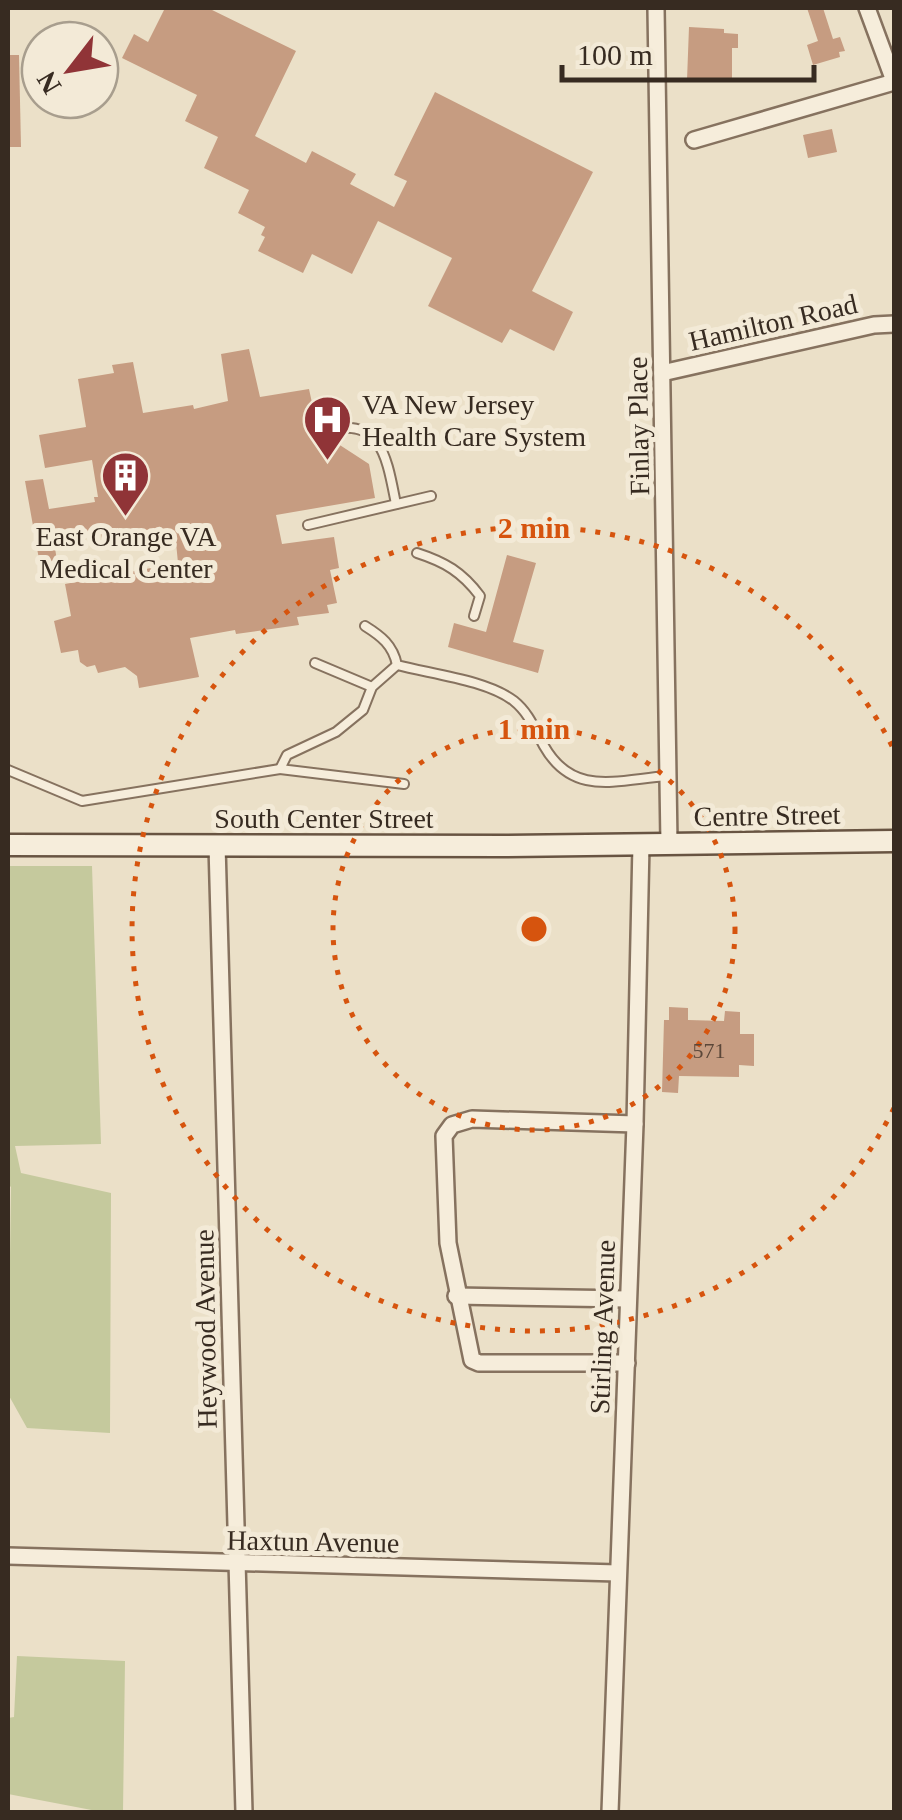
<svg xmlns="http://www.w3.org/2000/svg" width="902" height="1820" font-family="Georgia,serif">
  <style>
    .green { fill: #c5c99d }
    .building { fill: #c69c81 }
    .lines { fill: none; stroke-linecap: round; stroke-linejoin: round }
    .service-casing { stroke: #86725f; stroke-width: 12 }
    .minor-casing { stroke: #86725f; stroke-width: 20 }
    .secondary-casing { stroke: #685442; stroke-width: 25 }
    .service { stroke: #f6eddb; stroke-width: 8 }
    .minor { stroke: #f6eddb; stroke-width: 15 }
    .secondary { stroke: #f6eddb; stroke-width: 20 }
    .ring { fill: none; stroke: #d6540e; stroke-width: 5; stroke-dasharray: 5 10 }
    .labels { text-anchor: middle; stroke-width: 10; stroke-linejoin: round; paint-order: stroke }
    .number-label { font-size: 22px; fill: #5b4739 }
    .street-label { font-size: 28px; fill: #372b21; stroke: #f3ead7 }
    .poi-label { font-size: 28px; fill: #372b21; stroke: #f3ead7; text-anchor: start }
    .centre { fill: #d6540e; stroke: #f3ead7; stroke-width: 5 }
    .ring-label { font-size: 30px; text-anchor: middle; font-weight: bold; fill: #d6540e; stroke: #f3ead7; stroke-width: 10; stroke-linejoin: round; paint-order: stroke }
  </style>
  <rect width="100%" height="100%" fill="#ebe0c8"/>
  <g class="green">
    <polygon points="8,866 92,866 101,1144 15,1146 21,1173 111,1193 110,1433 27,1428 8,1394 11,1187 8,1184"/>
    <polygon points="17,1656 125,1661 123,1812 102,1812 8,1794 8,1718 14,1717"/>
  </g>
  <g class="building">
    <polygon points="165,8 208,8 296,51 255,136 306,163 312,151 356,174 350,184 394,207 407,181 394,175 435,92 593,172 532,291 573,312 554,351 510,329 502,343 428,306 452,258 378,221 352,274 312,254 303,273 258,251 265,237 261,235 265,227 238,213 249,190 204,168 218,137 185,121 197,95 122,58 134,34 148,42"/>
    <polygon points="807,8 823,8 833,39 840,37 845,51 839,52 840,57 813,65 807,45 818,41"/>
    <polygon points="689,27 724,29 724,33 738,34 738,48 732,48 732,80 687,80"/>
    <polygon points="8,55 19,55 21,147 8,147"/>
    <polygon points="832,129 837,152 808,158 803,135"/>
    <polygon points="249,349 260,397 309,389 319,435 329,438 369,464 375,498 276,515 282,544 334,537 339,568 330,570 337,603 327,605 329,613 297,617 299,625 236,634 235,630 190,638 199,677 139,688 137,676 125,667 98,673 95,665 87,667 80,662 78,650 61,653 54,621 71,616 65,584 178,563 175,532 127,541 126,534 102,538 101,533 54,542 59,573 42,576 25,481 43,479 49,509 95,502 94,497 98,497 92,460 45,468 39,435 86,427 78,379 114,373 112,365 133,362 143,413 193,405 194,409 228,401 221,354"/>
    <polygon points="507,555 536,563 513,642 544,650 538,673 448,647 454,623 486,632"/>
    <polygon points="669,1007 688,1008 688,1020 724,1021 725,1011 740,1012 740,1034 754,1034 754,1066 739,1065 739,1077 679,1076 678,1093 662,1092 664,1020 669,1020"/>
  </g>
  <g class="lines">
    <defs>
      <g id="service">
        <path d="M325,431C382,415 387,459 396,504"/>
        <polyline points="308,525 431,496"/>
        <path d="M417,553C445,562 462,572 480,596L474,616"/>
        <path d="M365,626C381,636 393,645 397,665C431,674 487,680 514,701C529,713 535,730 544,746C573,797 616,780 667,776"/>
        <polyline points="315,663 372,687"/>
        <polyline points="397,665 372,687 363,710 336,732 287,755 280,769 404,784"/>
        <polyline points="8,770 82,801 280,769"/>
      </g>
      <g id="minor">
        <polyline points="656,8 669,843"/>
        <polyline points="867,8 894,81"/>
        <polyline points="694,140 894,82"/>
        <polyline points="662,373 874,325 894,324"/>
        <polyline points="217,845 244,1812"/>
        <polyline points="456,1296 628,1299"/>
        <polyline points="627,1363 479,1363 472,1360 448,1243 444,1136 452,1125 472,1119 635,1124"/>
        <polyline points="8,1556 618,1573"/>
        <polyline points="610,1812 635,1124 641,844"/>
      </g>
      <polyline id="secondary" points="8,845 505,846 894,841"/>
    </defs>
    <use href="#service" class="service-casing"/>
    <use href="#minor" class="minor-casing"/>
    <use href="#secondary" class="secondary-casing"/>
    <use href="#service" class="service"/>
    <use href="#minor" class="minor"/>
    <use href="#secondary" class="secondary"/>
  </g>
  <g class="ring">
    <circle cx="534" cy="929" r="201"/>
    <path d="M894 1108A402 402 0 1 1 894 750"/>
  </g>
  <defs>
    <symbol id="hospital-pin" viewBox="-11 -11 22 30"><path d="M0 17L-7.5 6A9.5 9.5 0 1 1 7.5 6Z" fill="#903437" stroke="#f3ead7"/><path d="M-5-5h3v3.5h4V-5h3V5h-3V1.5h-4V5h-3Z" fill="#fff"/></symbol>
    <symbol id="building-pin" viewBox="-11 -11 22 30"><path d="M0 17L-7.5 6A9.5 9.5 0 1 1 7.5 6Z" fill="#903437" stroke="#f3ead7"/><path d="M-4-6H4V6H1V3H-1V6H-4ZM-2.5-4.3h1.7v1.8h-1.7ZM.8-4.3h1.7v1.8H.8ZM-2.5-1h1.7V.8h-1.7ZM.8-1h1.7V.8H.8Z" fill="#fff"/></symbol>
  </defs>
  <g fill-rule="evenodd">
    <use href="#hospital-pin" x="300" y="392" width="55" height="75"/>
    <use href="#building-pin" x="98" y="448" width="55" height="75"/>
  </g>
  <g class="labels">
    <g class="number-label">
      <text x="709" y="1058">571</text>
    </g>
    <g class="street-label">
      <text transform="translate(773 322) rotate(-13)" y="10">Hamilton Road</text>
      <text transform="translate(638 426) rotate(-91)" y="10">Finlay Place</text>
      <text transform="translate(767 815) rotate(-1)" y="10">Centre Street</text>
      <text x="324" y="828">South Center Street</text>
      <text transform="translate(602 1327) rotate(-88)" y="10">Stirling Avenue</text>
      <text transform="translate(205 1329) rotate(-91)" y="10">Heywood Avenue</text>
      <text transform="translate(313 1541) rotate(1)" y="10">Haxtun Avenue</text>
    </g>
    <g class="poi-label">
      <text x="362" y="414">VA New Jersey<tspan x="362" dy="32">Health Care System</tspan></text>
      <text x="126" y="546" text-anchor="middle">East Orange VA<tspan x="126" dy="32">Medical Center</tspan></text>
    </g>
  </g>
  <circle cx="534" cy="929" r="15" class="centre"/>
  <g class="ring-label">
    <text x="534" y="538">2 min</text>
    <text x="534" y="739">1 min</text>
  </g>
  <rect width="902" height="1820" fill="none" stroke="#372b21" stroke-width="20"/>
  <g transform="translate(70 70) rotate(239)"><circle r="48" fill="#f3ead7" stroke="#a89e8e" stroke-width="2.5"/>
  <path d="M0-8L18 38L0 25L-18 38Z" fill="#903437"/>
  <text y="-15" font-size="28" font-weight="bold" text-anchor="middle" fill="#372b21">N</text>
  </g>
  <path d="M562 65v15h252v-15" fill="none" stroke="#372b21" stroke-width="5"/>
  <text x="577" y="65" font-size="30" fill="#372b21" stroke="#f3ead7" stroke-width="8" paint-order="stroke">100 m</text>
</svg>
